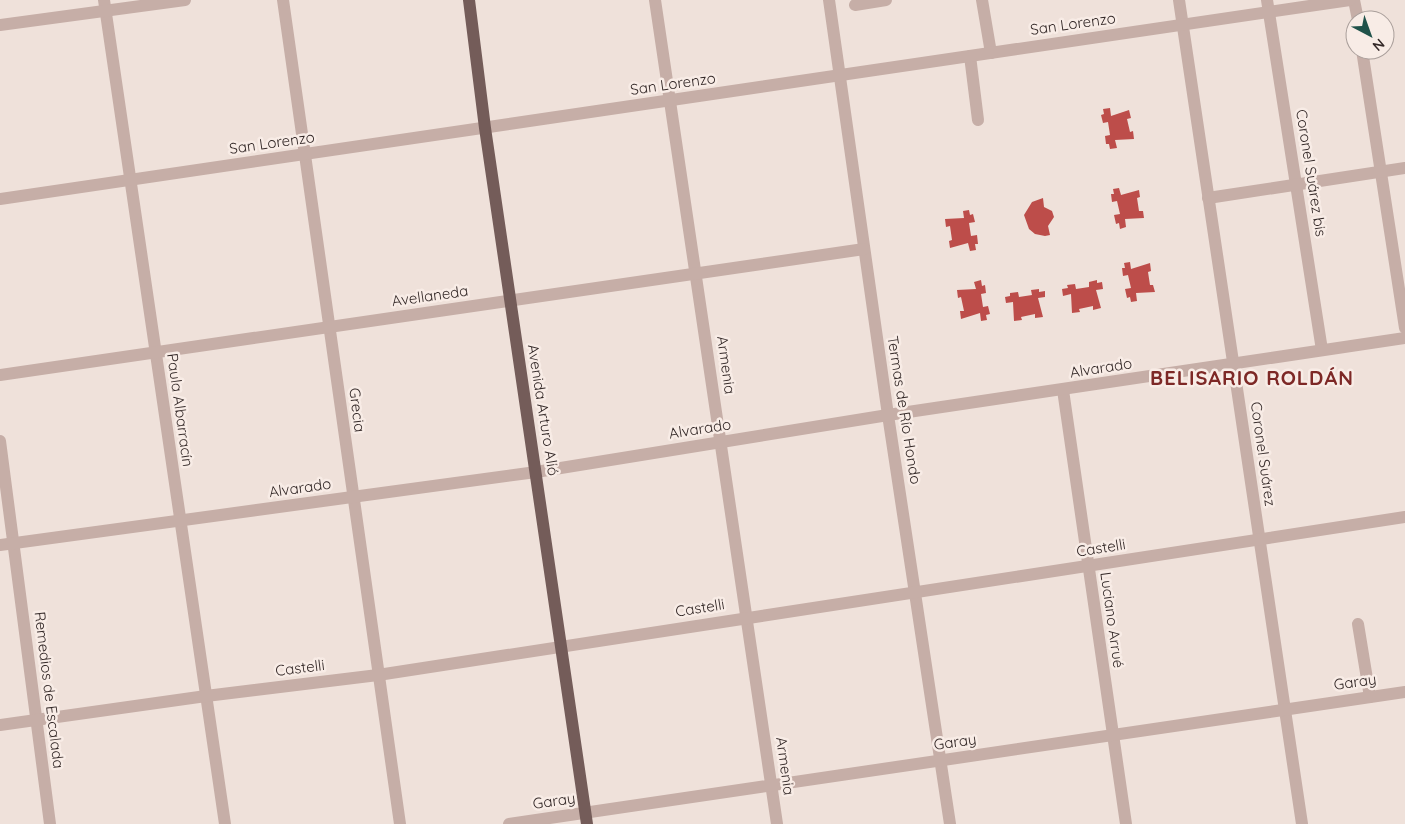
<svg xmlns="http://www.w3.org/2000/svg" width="1405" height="824" font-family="Quicksand,sans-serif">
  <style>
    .building { fill: #bd4d4a }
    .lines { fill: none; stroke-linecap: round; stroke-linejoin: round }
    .minor { stroke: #c6aea7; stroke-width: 12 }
    .major { stroke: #745c59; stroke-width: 12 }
    .labels { text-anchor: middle; stroke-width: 5; stroke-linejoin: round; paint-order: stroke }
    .street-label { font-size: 15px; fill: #332827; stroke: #f8ece6 }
    .district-label { font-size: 20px; font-weight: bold; letter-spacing: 1px; fill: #7d2826; stroke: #f8ece6 }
  </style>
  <rect width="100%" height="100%" fill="#efe1da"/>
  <g class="building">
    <polygon points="1110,108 1111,116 1129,110 1131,118 1127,119 1130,132 1133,131 1134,139 1115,140 1117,148 1110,149 1109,144 1106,144 1105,136 1110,135 1108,122 1103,123 1101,115 1104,114 1103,109"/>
    <polygon points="1119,188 1121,195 1139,190 1140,197 1137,198 1139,211 1143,211 1144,218 1125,219 1126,227 1120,229 1119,223 1116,224 1114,215 1120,214 1117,201 1112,202 1111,194 1114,194 1113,189"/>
    <polygon points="1043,198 1044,207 1052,211 1054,217 1048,226 1050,235 1045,236 1035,234 1029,229 1024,215 1032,202"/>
    <polygon points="969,210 970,215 973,214 975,222 969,223 971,236 977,235 978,244 975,244 976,250 970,251 968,243 950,248 949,241 952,240 950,226 946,227 945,219 964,218 963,211"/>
    <polygon points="1130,262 1131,269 1150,263 1151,271 1148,272 1150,285 1153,285 1155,292 1136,293 1137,301 1131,302 1130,297 1127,298 1125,289 1131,288 1128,275 1123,276 1122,268 1125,268 1124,263"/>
    <polygon points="981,280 982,286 985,285 986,293 981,294 983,307 988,306 990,314 986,315 987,320 981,321 980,313 961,319 960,311 964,311 961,297 958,298 957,290 976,289 974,282"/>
    <polygon points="1097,280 1097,283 1102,282 1103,289 1096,290 1101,308 1093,310 1093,306 1079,309 1080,312 1072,313 1071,294 1063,296 1062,289 1068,288 1067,285 1075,284 1076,289 1089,287 1089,282"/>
    <polygon points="1039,289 1039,292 1045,291 1045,297 1038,298 1043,317 1035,318 1035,314 1021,317 1022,320 1014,321 1013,302 1006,303 1005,297 1010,296 1010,293 1018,292 1019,297 1032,295 1031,290"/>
  </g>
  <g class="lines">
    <g class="minor">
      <polyline points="104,0 225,824"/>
      <path d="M283,0C323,275 360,550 400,824"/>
      <polyline points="655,0 777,824"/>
      <polyline points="829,0 888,415 950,824"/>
      <polyline points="982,0 991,53"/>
      <polyline points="1179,0 1302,824"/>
      <polyline points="1267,0 1322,350"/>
      <polyline points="1354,0 1358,20"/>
      <polyline points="855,5 886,0"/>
      <polyline points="0,25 185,0"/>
      <polyline points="1362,50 1405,328"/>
      <polyline points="970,56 978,120"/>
      <polyline points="1208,198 1405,168"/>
      <polyline points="0,199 1350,0"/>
      <polyline points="0,375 864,249"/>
      <polyline points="1063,390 1126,824"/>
      <polyline points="0,441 50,824"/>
      <polyline points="0,545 536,472 888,415 1405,338"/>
      <polyline points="1358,624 1370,697"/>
      <polyline points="0,725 206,696 378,675 1405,517"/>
      <polyline points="509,824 1405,692"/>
    </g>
    <polyline class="major" points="469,0 485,128 587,824"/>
  </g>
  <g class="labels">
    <g class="street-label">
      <text transform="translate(1073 24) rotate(-8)" y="5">San Lorenzo</text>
      <text transform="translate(673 84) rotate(-8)" y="5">San Lorenzo</text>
      <text transform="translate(272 143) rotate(-8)" y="5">San Lorenzo</text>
      <text transform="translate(1311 173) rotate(81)" y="5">Coronel Suárez bis</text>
      <text transform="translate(430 296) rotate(-8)" y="5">Avellaneda</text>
      <text transform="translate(726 365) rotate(82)" y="5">Armenia</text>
      <text transform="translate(1101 368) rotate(-9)" y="5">Alvarado</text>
      <text transform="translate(180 410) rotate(82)" y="5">Paula Albarracín</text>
      <text transform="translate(357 410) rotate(83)" y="5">Grecia</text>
      <text transform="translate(543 410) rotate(81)" y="5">Avenida Arturo Alió</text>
      <text transform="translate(904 410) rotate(81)" y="5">Termas de Río Hondo</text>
      <text transform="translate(700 429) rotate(-9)" y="5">Alvarado</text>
      <text transform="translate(1263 454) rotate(82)" y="5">Coronel Suárez</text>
      <text transform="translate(300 488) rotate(-8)" y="5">Alvarado</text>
      <text transform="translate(1101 548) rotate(-9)" y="5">Castelli</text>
      <text transform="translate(700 608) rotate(-9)" y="5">Castelli</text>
      <text transform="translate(1112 620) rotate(82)" y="5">Luciano Arrué</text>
      <text transform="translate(300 668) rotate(-7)" y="5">Castelli</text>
      <text transform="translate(1355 682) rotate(-8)" y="5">Garay</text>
      <text transform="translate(49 690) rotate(83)" y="5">Remedios de Escalada</text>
      <text transform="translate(955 742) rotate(-8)" y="5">Garay</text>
      <text transform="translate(785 766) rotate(82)" y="5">Armenia</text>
      <text transform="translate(554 801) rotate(-8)" y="5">Garay</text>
    </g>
    <g class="district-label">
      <text x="1252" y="385">BELISARIO ROLDÁN</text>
    </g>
  </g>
  <g transform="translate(1370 35) rotate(139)"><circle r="24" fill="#f8ece6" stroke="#a99e9a"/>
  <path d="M0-4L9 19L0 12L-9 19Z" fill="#20524a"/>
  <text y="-8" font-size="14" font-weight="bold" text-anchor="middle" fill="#332827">N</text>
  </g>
</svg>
